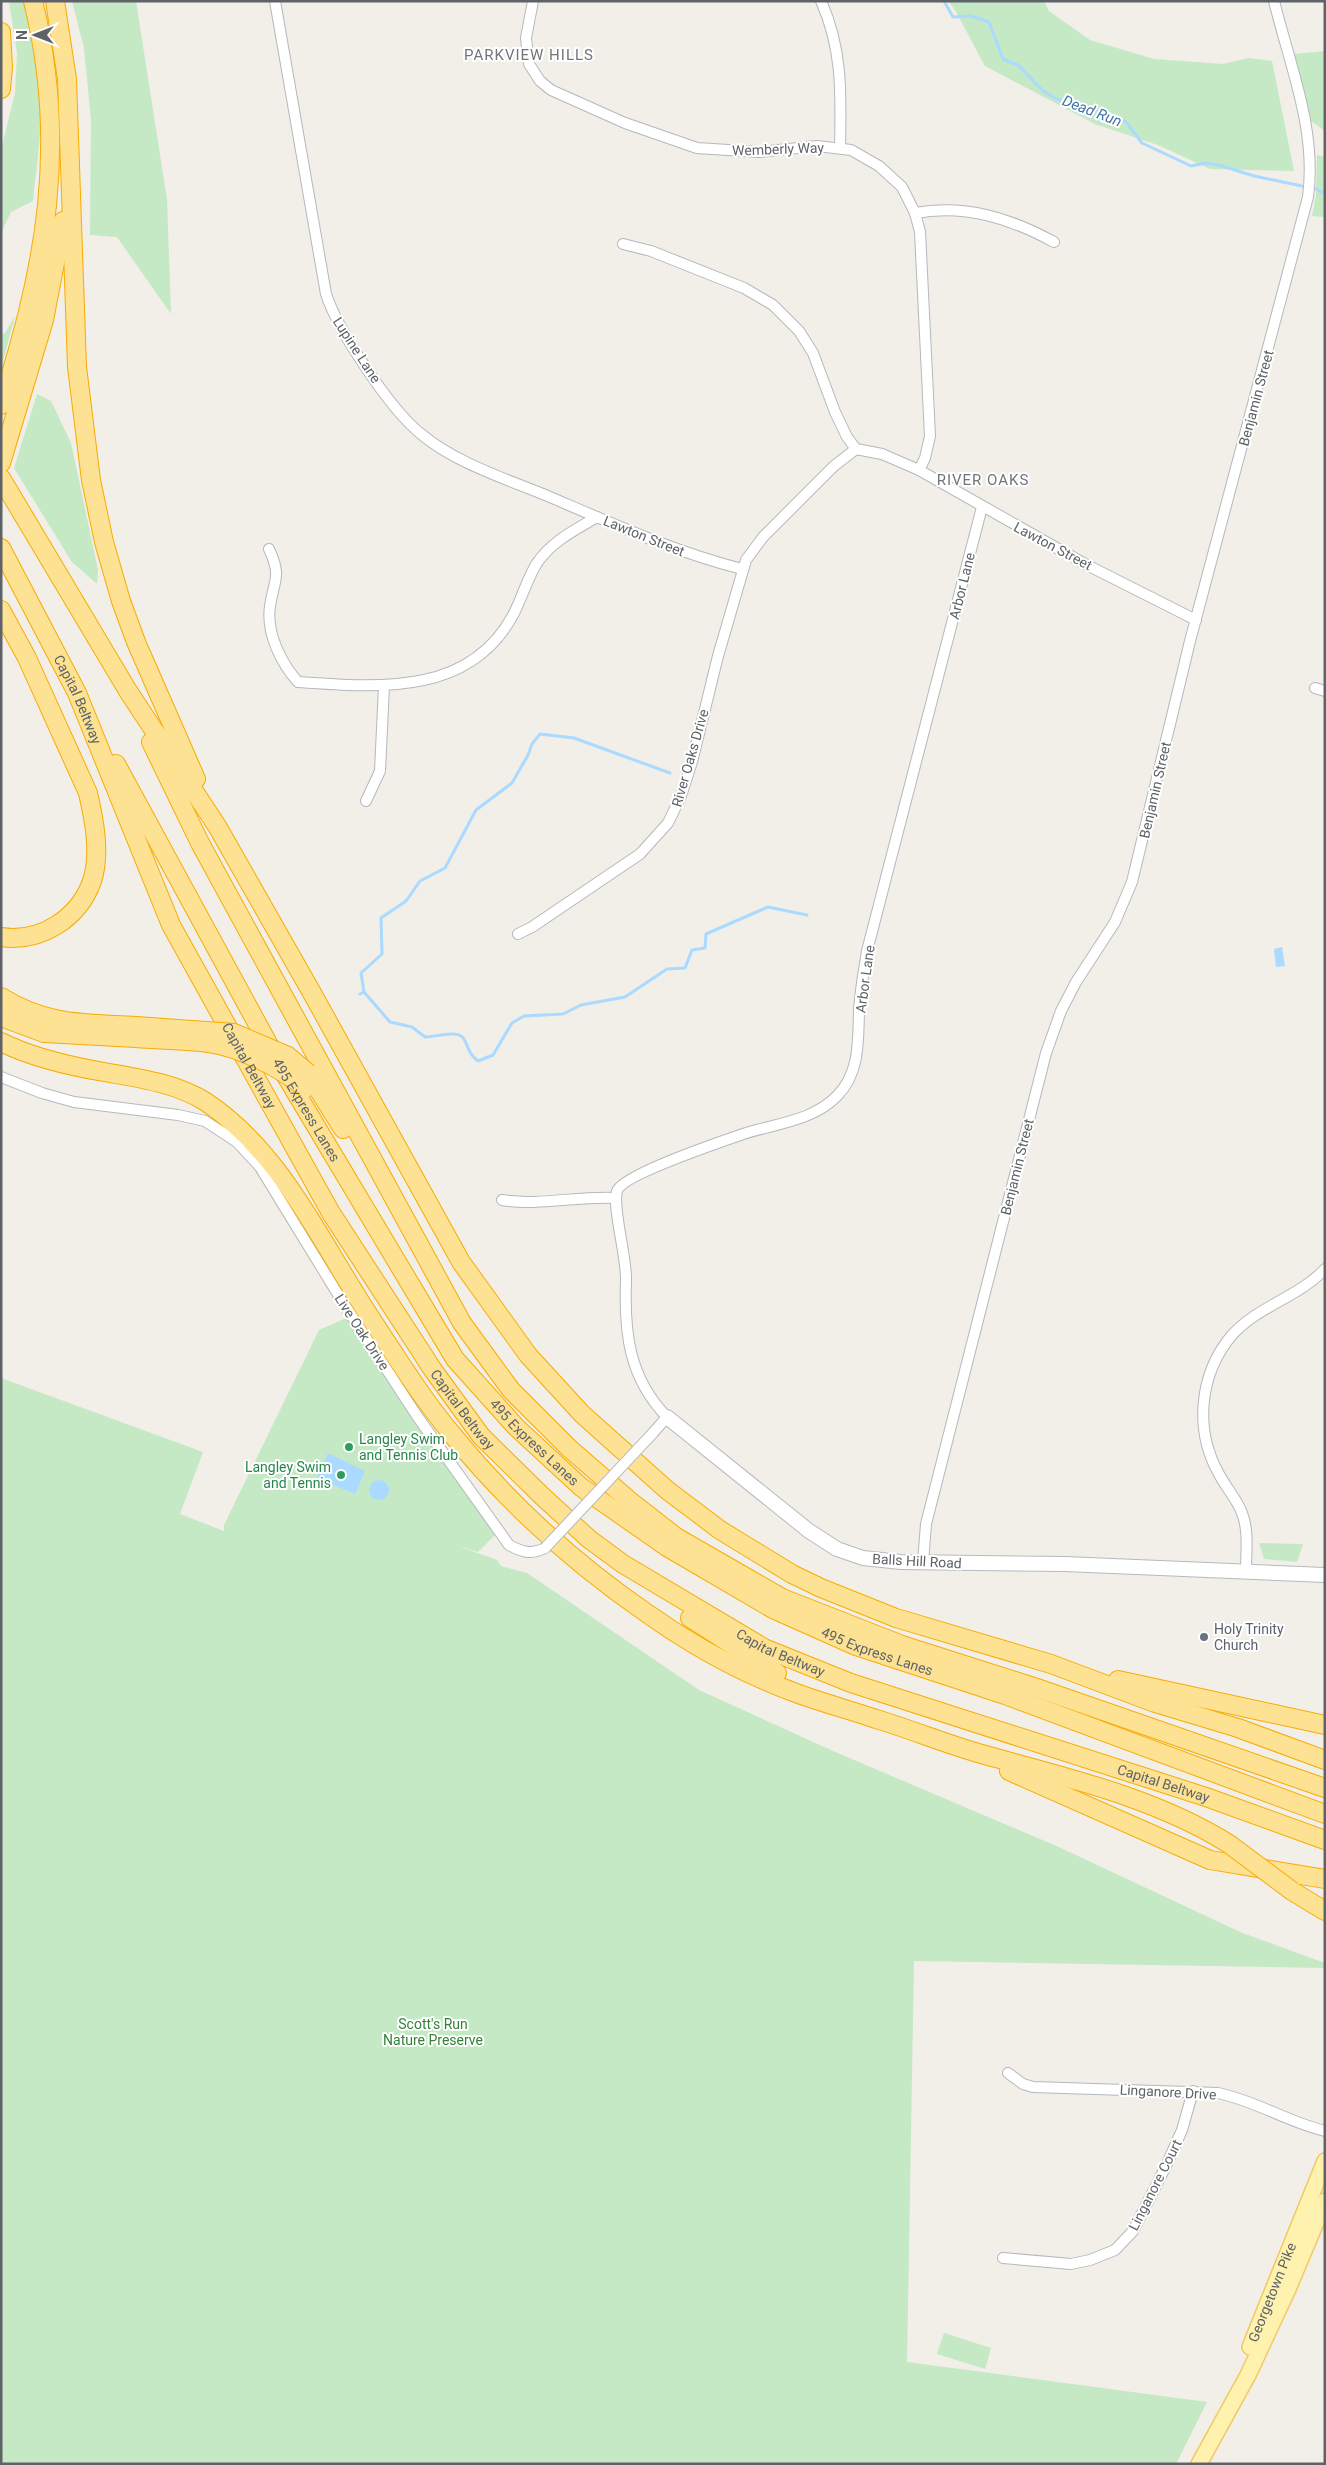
<svg xmlns="http://www.w3.org/2000/svg" width="1326" height="2465" font-family="Roboto,sans-serif">
  <style>
    .green { fill: #c5e8c5 }
    .water { fill: #aadaff }
    .lines { fill: none; stroke-linecap: round; stroke-linejoin: round }
    .stream { stroke: #aadaff; stroke-width: 3 }
    .street-casing { stroke: #b5b8bc; stroke-width: 12 }
    .secondary-casing { stroke: #b6babf; stroke-width: 16 }
    .primary-casing { stroke: #f2c960; stroke-width: 18 }
    .highway-casing { stroke: #f9ab00; stroke-width: 20 }
    .street { stroke: #fff; stroke-width: 10 }
    .secondary { stroke: #fff; stroke-width: 14 }
    .primary { stroke: #fff2af; stroke-width: 15 }
    .highway { stroke: #fde293; stroke-width: 18 }
    .street-bridge-casing { stroke: #b5b8bc; stroke-width: 12; stroke-linecap: butt }
    .highway-bridge-casing { stroke: #f9ab00; stroke-width: 20; stroke-linecap: butt }
    .street-bridge { stroke: #fff; stroke-width: 10 }
    .highway-bridge { stroke: #fde293; stroke-width: 18 }
    .leisure-dot { fill: #2e9e5b; stroke: #fff; stroke-width: 2 }
    .worship-dot { fill: #6b7280; stroke: #fff; stroke-width: 2 }
    .labels { text-anchor: middle; stroke-width: 4; stroke-linejoin: round; paint-order: stroke }
    .street-label { font-size: 14px; fill: #5f6368; stroke: #fff }
    .leisure-label { font-size: 14px; fill: #27864d; stroke: #fff; text-anchor: start }
    .worship-label { font-size: 14px; fill: #5b616d; stroke: #fff; text-anchor: start }
    .park-label { font-size: 14px; fill: #348238; stroke: #fff }
    .neighbourhood-label { font-size: 15px; letter-spacing: 1px; fill: #70757a; stroke: #fff }
    .water-label { font-size: 15px; font-style: italic; fill: #4174aa; stroke: #fff }
  </style>
  <rect width="100%" height="100%" fill="#f1efe8"/>
  <g class="green">
    <path d="M9,1H24C35,43 41,88 40,131C39,155 35,178 33,201L11,212L1,233V150L15,93L17,53Z"/>
    <polygon points="72,1 136,1 167,200 171,314 117,237 90,235 91,120 84,48"/>
    <polygon points="948,1 1044,1 1049,11 1090,40 1154,59 1223,64 1249,58 1272,61 1294,171 1210,169 1158,145 1095,124 985,66 955,10"/>
    <polygon points="1325,51 1325,131 1311,121 1293,54"/>
    <polygon points="1317,155 1325,157 1325,217 1312,216 1316,195"/>
    <polygon points="15,316 1,369 1,334 5,333"/>
    <polygon points="37,394 51,401 71,443 98,570 97,584 72,562 14,468"/>
    <polygon points="351,1316 496,1534 478,1552 455,1545 497,1560 501,1566 527,1573 699,1690 833,1751 1061,1848 1240,1932 1325,1963 1325,1968 914,1961 907,2362 1207,2402 1176,2464 1,2464 1,1378 203,1452 180,1514 224,1531 224,1525 319,1330"/>
    <polygon points="1259,1543 1303,1544 1297,1562 1264,1559"/>
    <polygon points="944,2333 991,2348 985,2369 937,2354"/>
  </g>
  <g class="water">
    <polygon points="1282,947 1285,966 1276,967 1274,949"/>
    <polygon points="328,1453 365,1471 355,1494 317,1478"/>
    <circle cx="379" cy="1490" r="10"/>
  </g>
  <g class="lines">
    <g class="stream">
      <polyline points="944,1 953,17 971,16 989,22 1003,59 1018,65 1043,91 1057,99 1126,122 1142,143 1191,166 1206,163 1219,165 1254,176 1302,186"/>
      <polyline points="1316,189 1325,194"/>
      <polyline points="364,992 361,973 382,954 381,918 406,901 420,881 445,868 476,810 512,783 528,755 532,744 540,734 574,738 670,773"/>
      <path d="M360,994L364,992L390,1022L412,1027L425,1037C437,1037 460,1028 465,1041C469,1050 470,1055 478,1061L493,1055L512,1023L524,1016L563,1014L581,1005L625,997L667,969L685,968L692,950L705,948L706,934L768,907L807,915"/>
    </g>
    <defs>
      <g id="street">
        <path d="M275,1L326,294C338,331 390,409 421,434C457,464 507,479 550,497C613,524 675,552 742,569"/>
        <polyline points="533,1 526,38 529,64 540,81 551,90 625,123 697,148 759,152 817,146 851,150 879,166 902,187 915,213 920,232 930,436 925,458 919,470"/>
        <path d="M821,1C843,50 841,95 840,148"/>
        <path d="M915,213C965,204 1010,218 1054,242"/>
        <polyline points="623,244 651,251 744,288 773,305 799,331 813,353 835,412 847,437 856,449 882,454 919,470 1085,564 1196,620"/>
        <path d="M269,549C282,577 274,579 270,606C266,633 281,663 298,682C376,687 469,697 513,615C522,598 527,579 537,563C552,541 575,530 597,517"/>
        <polyline points="1315,688 1325,691"/>
        <polyline points="366,801 380,771 384,686"/>
        <polyline points="518,934 532,927 640,854 668,823 681,796 692,762 718,656 746,560 763,537 834,466 856,449"/>
        <path d="M1,1077L42,1093L74,1102L178,1115L205,1121L237,1142L260,1167L342,1301L417,1416L509,1545C522,1552 531,1555 545,1548"/>
        <path d="M502,1200C538,1206 577,1196 615,1198"/>
        <path d="M652,1434L667,1417C629,1378 624,1333 626,1281C627,1257 612,1208 617,1191C622,1175 723,1141 743,1134C774,1124 813,1121 837,1096C860,1073 858,1041 859,1011C860,991 864,971 867,951L982,507"/>
        <path d="M923,1563L926,1524L1046,1053L1061,1011L1076,982L1115,922L1132,882L1190,641L1308,197C1317,130 1290,66 1274,1"/>
        <path d="M1246,1570C1246,1552 1249,1531 1242,1513C1237,1499 1226,1488 1219,1474C1194,1430 1199,1374 1232,1335C1258,1306 1299,1297 1325,1269"/>
        <path d="M1008,2073L1023,2084L1033,2087L1218,2093C1256,2101 1288,2122 1325,2131"/>
        <polyline points="1003,2258 1071,2264 1090,2260 1115,2250 1133,2231 1166,2166 1182,2130 1193,2091"/>
      </g>
      <polyline id="secondary" points="667,1417 809,1531 837,1549 863,1558 901,1562 1065,1564 1325,1575"/>
      <g id="primary">
        <path id="s1" d="M1250,2347L1325,2161"/>
        <polyline points="1199,2464 1248,2375 1288,2289 1325,2201"/>
      </g>
      <g id="highway">
        <polyline points="55,1 67,79 77,367 91,480 104,542 121,601 136,642 196,779"/>
        <polyline points="1,32 3,67 1,89"/>
        <path d="M1,405C46,269 68,143 33,1"/>
        <polyline points="1,463 44,320 63,221"/>
        <polyline points="1,478 128,691 217,826 312,993 461,1262 528,1355 582,1414 667,1490 720,1530 792,1574 821,1588 896,1618 1051,1664 1155,1703 1238,1728 1325,1760"/>
        <path id="s2" d="M1,548L77,693L171,925L331,1213L433,1370L481,1436L542,1496L589,1539L623,1564L764,1648L851,1683L1206,1797L1325,1840"/>
        <path d="M1,610L27,658L88,793C94,819 101,854 92,881C79,918 41,943 1,937"/>
        <polyline points="151,742 200,843 462,1323 511,1390 569,1448 630,1501 676,1537 782,1598 902,1645 1037,1688 1325,1788"/>
        <path id="s3" d="M116,764L283,1071L455,1359L516,1427L581,1487L667,1547L773,1609L856,1646L1005,1695L1325,1814"/>
        <path d="M1,997C48,1026 84,1023 136,1026"/>
        <polyline points="1,1017 44,1033 136,1038"/>
        <path d="M1,1042C33,1058 69,1066 104,1072C138,1078 176,1083 206,1102C283,1153 322,1245 372,1320C397,1358 422,1398 451,1433C507,1502 575,1564 648,1614C693,1646 744,1674 796,1693C823,1703 850,1710 876,1719C913,1730 948,1745 985,1755C1068,1778 1156,1798 1229,1844"/>
        <polyline points="308,1073 343,1129"/>
        <polyline points="690,1618 777,1673"/>
        <polyline points="1118,1680 1325,1725"/>
        <polyline points="1009,1771 1210,1860 1325,1879"/>
        <polyline points="1292,1891 1325,1911"/>
      </g>
    </defs>
    <use href="#street" class="street-casing"/>
    <use href="#secondary" class="secondary-casing"/>
    <use href="#primary" class="primary-casing"/>
    <use href="#highway" class="highway-casing"/>
    <use href="#street" class="street"/>
    <use href="#secondary" class="secondary"/>
    <use href="#primary" class="primary"/>
    <use href="#highway" class="highway"/>
    <defs>
      <polyline id="street-bridge" points="545,1548 652,1434"/>
      <g id="highway-bridge">
        <polyline points="136,1026 234,1033 288,1056 308,1073"/>
        <path d="M136,1038C160,1040 185,1040 209,1043C243,1048 279,1068 306,1088"/>
        <polyline points="1229,1844 1292,1891"/>
      </g>
    </defs>
    <use href="#street-bridge" class="street-bridge-casing"/>
    <use href="#highway-bridge" class="highway-bridge-casing"/>
    <use href="#street-bridge" class="street-bridge"/>
    <use href="#highway-bridge" class="highway-bridge"/>
  </g>
  <g class="leisure-dot">
    <circle cx="349" cy="1447" r="5"/>
    <circle cx="341" cy="1475" r="5"/>
  </g>
  <circle class="worship-dot" cx="1204" cy="1637" r="5"/>
  <g class="labels">
    <g class="street-label">
      <text transform="translate(778 149) rotate(-2)" y="5">Wemberly Way</text>
      <text transform="translate(357 350) rotate(57)" y="5">Lupine Lane</text>
      <text transform="translate(1256 398) rotate(-75)" y="5">Benjamin Street</text>
      <text transform="translate(644 536) rotate(22)" y="5">Lawton Street</text>
      <text transform="translate(1053 546) rotate(28)" y="5">Lawton Street</text>
      <text transform="translate(962 586) rotate(-76)" y="5">Arbor Lane</text>
      <text dy="5" stroke="none"><textPath href="#s2" startOffset="170">Capital Beltway</textPath></text>
      <text transform="translate(690 758) rotate(-74)" y="5">River Oaks Drive</text>
      <text transform="translate(1155 790) rotate(-77)" y="5">Benjamin Street</text>
      <text transform="translate(865 979) rotate(-82)" y="5">Arbor Lane</text>
      <text dy="5" stroke="none"><textPath href="#s2" startOffset="575">Capital Beltway</textPath></text>
      <text dy="5" stroke="none"><textPath href="#s3" startOffset="395">495 Express Lanes</textPath></text>
      <text transform="translate(1017 1167) rotate(-76)" y="5">Benjamin Street</text>
      <text transform="translate(362 1332) rotate(57)" y="5">Live Oak Drive</text>
      <text dy="5" stroke="none"><textPath href="#s2" startOffset="980">Capital Beltway</textPath></text>
      <text dy="5" stroke="none"><textPath href="#s3" startOffset="800">495 Express Lanes</textPath></text>
      <text transform="translate(917 1561) rotate(3)" y="5">Balls Hill Road</text>
      <text dy="5" stroke="none"><textPath href="#s3" startOffset="1205">495 Express Lanes</textPath></text>
      <text dy="5" stroke="none"><textPath href="#s2" startOffset="1385">Capital Beltway</textPath></text>
      <text dy="5" stroke="none"><textPath href="#s2" startOffset="1790">Capital Beltway</textPath></text>
      <text transform="translate(1168 2092) rotate(3)" y="5">Linganore Drive</text>
      <text transform="translate(1155 2185) rotate(-63)" y="5">Linganore Court</text>
      <text dy="5" stroke="none"><textPath href="#s1" startOffset="59">Georgetown Pike</textPath></text>
    </g>
    <g class="leisure-label">
      <text x="359" y="1444">Langley Swim<tspan x="359" dy="16">and Tennis Club</tspan></text>
      <text x="331" y="1472" text-anchor="end">Langley Swim<tspan x="331" dy="16">and Tennis</tspan></text>
    </g>
    <g class="worship-label">
      <text x="1214" y="1634">Holy Trinity<tspan x="1214" dy="16">Church</tspan></text>
    </g>
    <g class="park-label">
      <text x="433" y="2029">Scott's Run<tspan x="433" dy="16">Nature Preserve</tspan></text>
    </g>
    <g class="neighbourhood-label">
      <text x="529" y="60">PARKVIEW HILLS</text>
      <text x="983" y="485">RIVER OAKS</text>
    </g>
    <g class="water-label">
      <text transform="translate(1092 111) rotate(21)" y="5">Dead Run</text>
    </g>
  </g>
  <rect width="1326" height="2465" fill="none" stroke="#5f6368" stroke-width="5"/>
  <g transform="translate(35 35) rotate(270)" stroke="#ffffff" stroke-width="4" paint-order="stroke">
  <path d="M0-4L9 19L0 12L-9 19Z" fill="#5f6368"/>
  <text y="-8" font-size="14" font-weight="bold" text-anchor="middle" fill="#5f6368">N</text>
  </g>
</svg>
